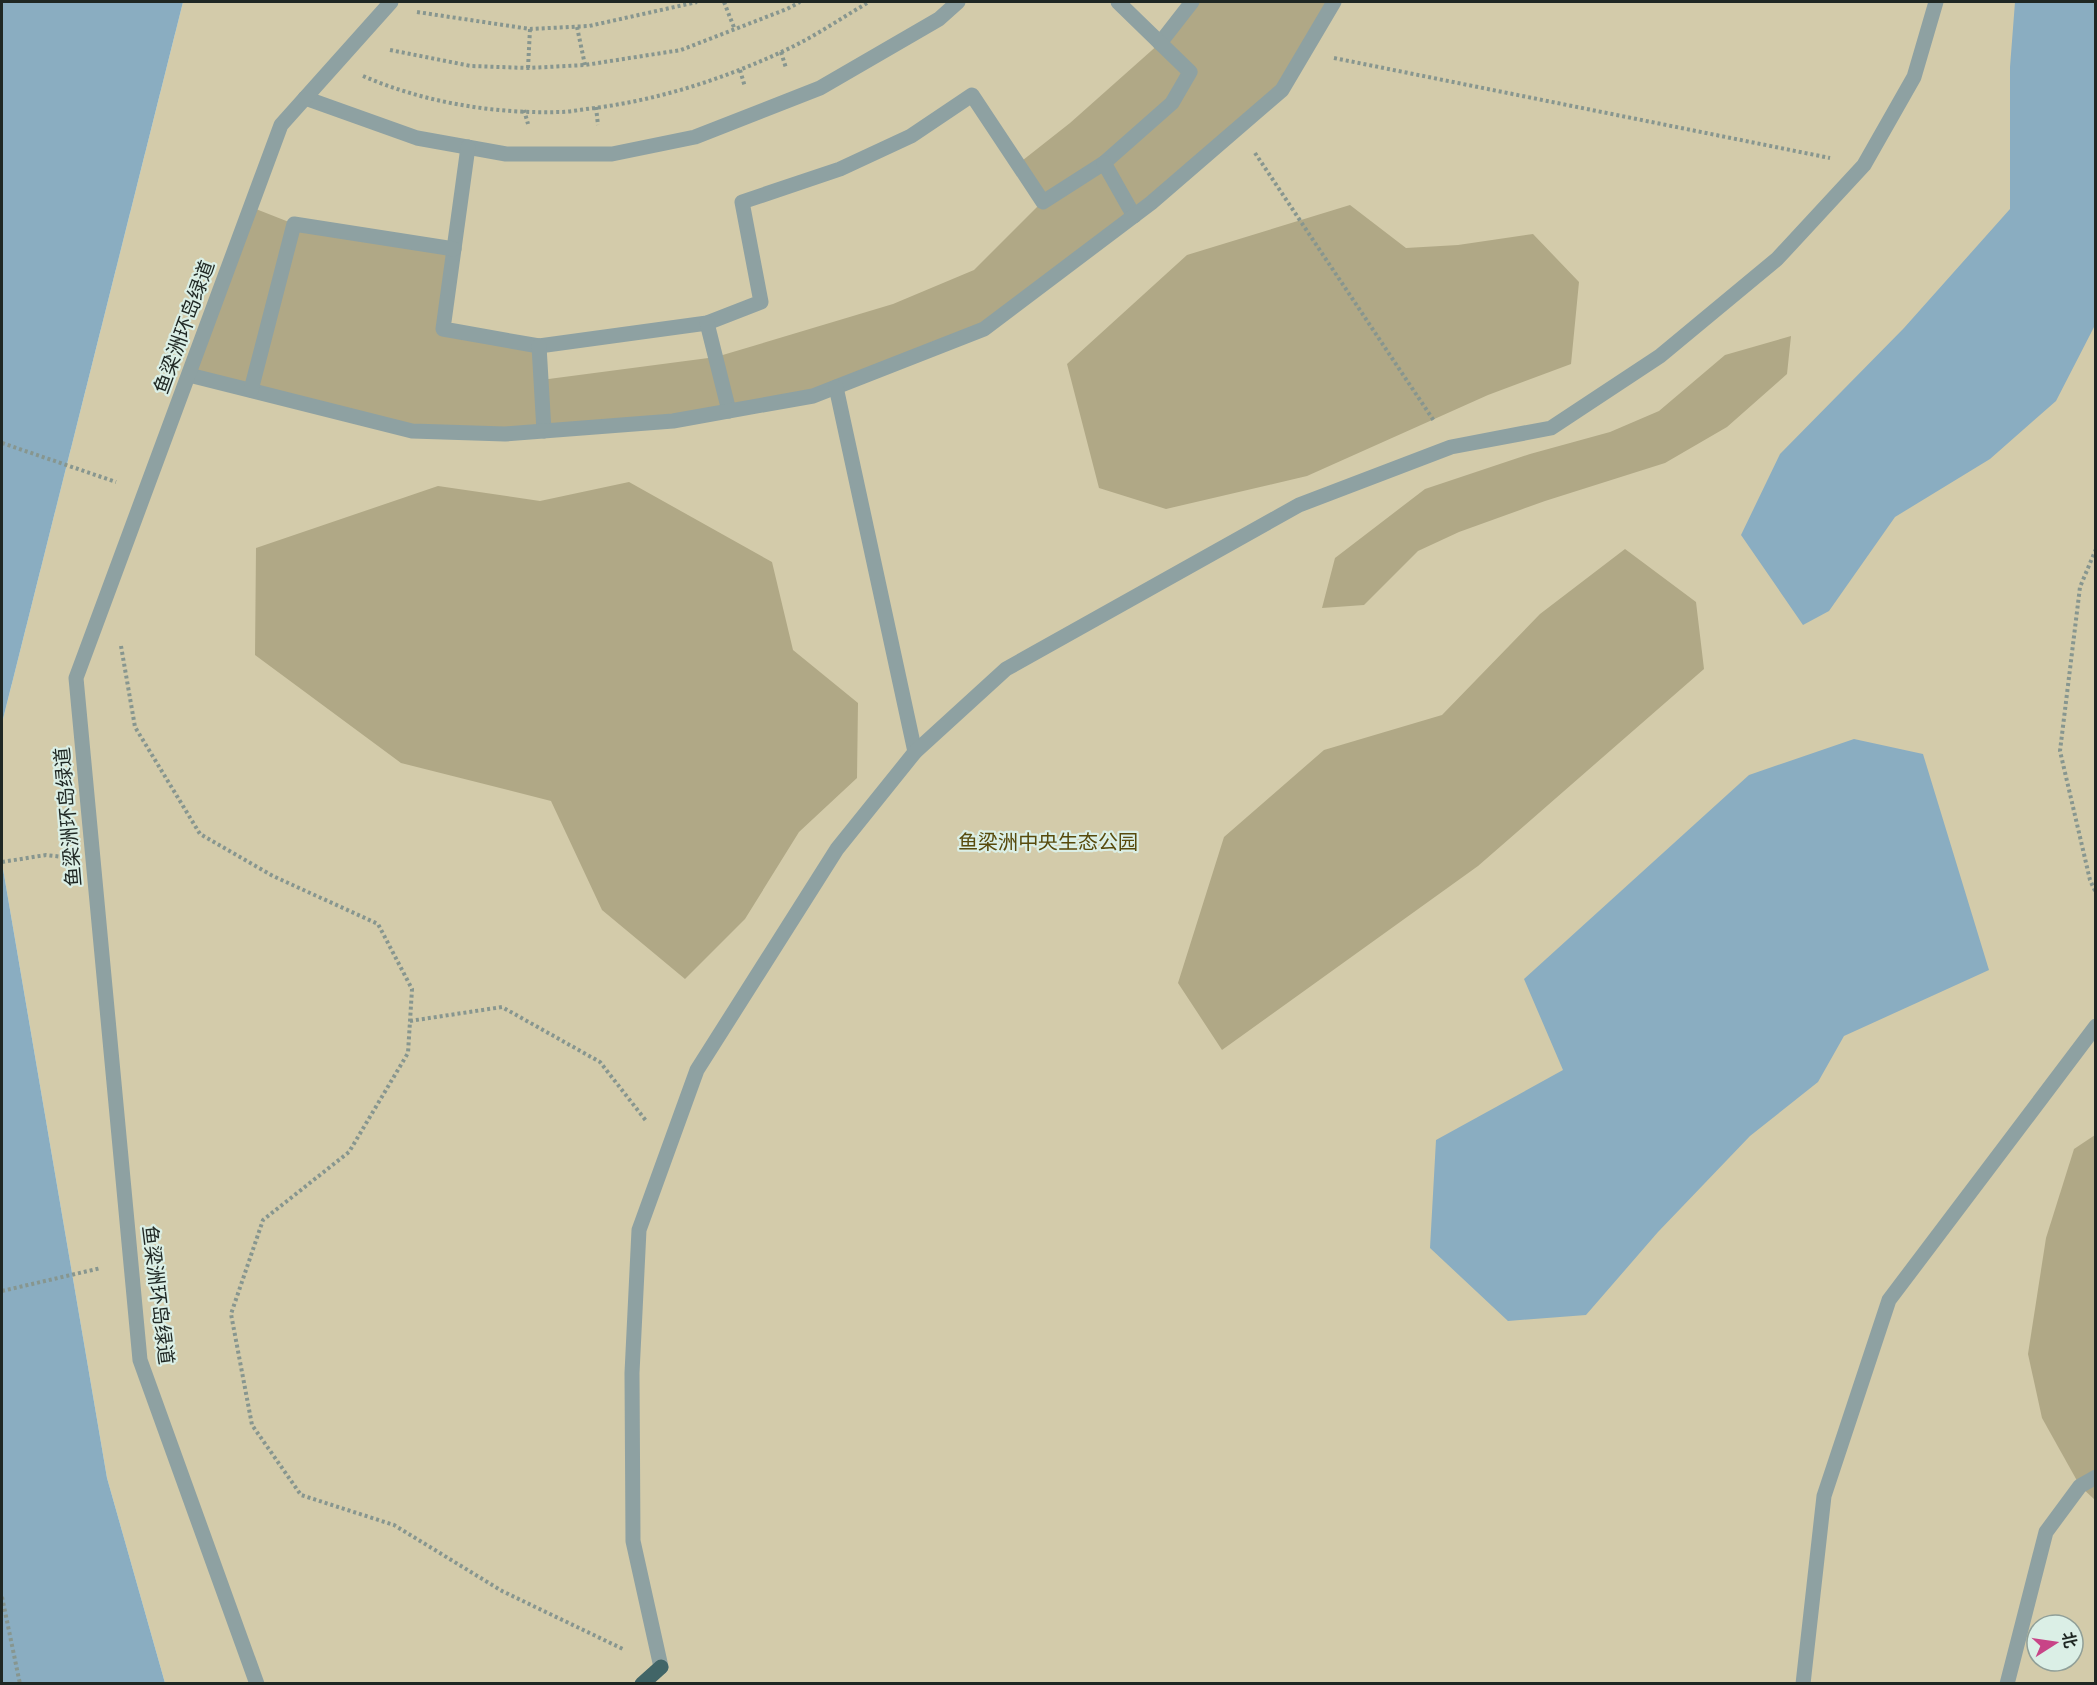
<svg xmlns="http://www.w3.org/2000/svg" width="2097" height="1685" font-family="'DM Sans','Noto Sans SC',sans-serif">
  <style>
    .green { fill: #d3cbaa; fill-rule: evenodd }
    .forest { fill: #b0a886 }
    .water { fill: #8aadc1 }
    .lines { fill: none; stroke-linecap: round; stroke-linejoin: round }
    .path { stroke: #87968f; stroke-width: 4; stroke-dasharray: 3 3; stroke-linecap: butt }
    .minor { stroke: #8ea1a2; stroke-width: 15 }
    .major { stroke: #416567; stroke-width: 15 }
    .labels { text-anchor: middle; stroke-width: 4.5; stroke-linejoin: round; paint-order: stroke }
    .street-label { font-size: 20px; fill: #1f2723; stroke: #dbefe6 }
    .park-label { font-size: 20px; fill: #574a0c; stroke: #dbefe6 }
  </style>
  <rect width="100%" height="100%" fill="#dbefe6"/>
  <path class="green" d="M183,2H2095V1683H165L107,1478L2,863V723ZM2037,1625H2073V1661H2037Z"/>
  <g class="forest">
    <polygon points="1191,2 1334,2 1282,90 984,329 836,387 673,421 412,431 189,375 251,207 294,224 454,249 443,329 539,346 541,380 716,357 893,304 974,270 1042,202 1018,164 1070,123 1160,43"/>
    <polygon points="1350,205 1406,248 1458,245 1533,234 1579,282 1571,364 1488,395 1307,476 1166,509 1099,488 1067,364 1187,255"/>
    <polygon points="1791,336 1787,374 1727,427 1665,463 1545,501 1459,532 1418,551 1364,605 1322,608 1335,558 1425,489 1530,454 1610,432 1659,411 1725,355"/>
    <polygon points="629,482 772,562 793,650 858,703 857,778 799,832 745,919 685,979 602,910 551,801 401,763 255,655 256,548 438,486 540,501"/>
    <polygon points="1625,549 1696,602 1704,669 1478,866 1222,1050 1178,983 1224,837 1324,750 1442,715 1540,614"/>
    <polygon points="2095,1135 2095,1500 2080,1486 2042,1418 2028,1354 2046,1238 2074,1149"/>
  </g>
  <g class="water">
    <polygon points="2,2 183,2 2,723"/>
    <polygon points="2015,2 2095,2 2096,323 2092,331 2056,401 1990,459 1895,517 1829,611 1803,625 1741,535 1780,454 1904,328 2010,209 2010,67"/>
    <polygon points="1854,739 1923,754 1989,970 1844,1036 1818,1082 1750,1136 1658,1232 1586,1315 1508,1321 1430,1248 1436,1140 1563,1070 1524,979 1749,775"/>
    <polygon points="2,863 107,1478 165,1683 2,1683"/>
  </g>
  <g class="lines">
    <g class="path">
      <polyline points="724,2 735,30"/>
      <polyline points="417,12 530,29 589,26 697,2"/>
      <polyline points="577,27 585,65"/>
      <polyline points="390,50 471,66 528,68 585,65 681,50 787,9 800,2"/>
      <polyline points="781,52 786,68"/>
      <polyline points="1334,58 1830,158"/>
      <polyline points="528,68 530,29"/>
      <polyline points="740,70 745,87"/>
      <path d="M363,76C423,102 493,114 559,112C571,112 583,109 595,108C663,99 729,77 790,48C817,35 843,17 869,2"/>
      <polyline points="596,107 598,125"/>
      <polyline points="524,110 528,124"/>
      <polyline points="1255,153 1434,421"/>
      <polyline points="2,443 116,482"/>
      <polyline points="2096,549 2080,587 2060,751 2090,880 2096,893"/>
      <polyline points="121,646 135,727 200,834 273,876 378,924 412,989 408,1053 349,1152 263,1220 231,1314 252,1425 301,1495 394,1525 502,1591 625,1650"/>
      <polyline points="2,862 46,855 63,857"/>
      <polyline points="410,1021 502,1007 600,1062 647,1122"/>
      <polyline points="2,1291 101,1268"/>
      <polyline points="2,1597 20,1684"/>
    </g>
    <g class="minor">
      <polyline points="1160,43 1192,2"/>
      <polyline points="305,98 417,138 506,154 612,154 695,137 820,88 939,19 958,2"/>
      <polyline points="468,147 443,329 539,346 707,323 761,302 742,202 840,169 911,136 972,95 1043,202 1104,163 1172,103 1190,72 1118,2"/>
      <polyline points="1104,163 1134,216"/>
      <polyline points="707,323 729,411"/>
      <polyline points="539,346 544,431"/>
      <polyline points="189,375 412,431 505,434 673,421 813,396 984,329 1151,203 1282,90 1334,2"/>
      <polyline points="836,387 915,752"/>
      <polyline points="251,390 294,224 454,249"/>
      <polyline points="661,1667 633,1541 632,1373 639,1230 697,1070 837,849 915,752 1006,669 1299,505 1451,447 1551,428 1660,356 1777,259 1864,165 1914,77 1936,2"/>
      <polyline points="257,1684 140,1360 76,678 281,125 391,2"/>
      <polyline points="1803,1684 1824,1496 1889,1300 2096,1026"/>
      <polyline points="2007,1684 2046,1532 2080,1486 2096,1477"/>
    </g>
    <polyline class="major" points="642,1684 661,1667"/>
  </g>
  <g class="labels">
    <g class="street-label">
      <text transform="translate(184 327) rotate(-70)" y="7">鱼梁洲环岛绿道</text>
      <text transform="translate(68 817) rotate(-95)" y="7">鱼梁洲环岛绿道</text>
      <text transform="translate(158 1295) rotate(83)" y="7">鱼梁洲环岛绿道</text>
    </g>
    <g class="park-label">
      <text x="1048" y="849">鱼梁洲中央生态公园</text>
    </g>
  </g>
  <rect width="2097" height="1685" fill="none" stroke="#1f2723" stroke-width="6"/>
  <g transform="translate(2055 1643) rotate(78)"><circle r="28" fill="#dbefe6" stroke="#909f98" stroke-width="1.5"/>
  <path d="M0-4.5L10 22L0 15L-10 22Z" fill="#c84487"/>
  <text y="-9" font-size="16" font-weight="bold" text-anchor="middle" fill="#1f2723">北</text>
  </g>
</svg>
